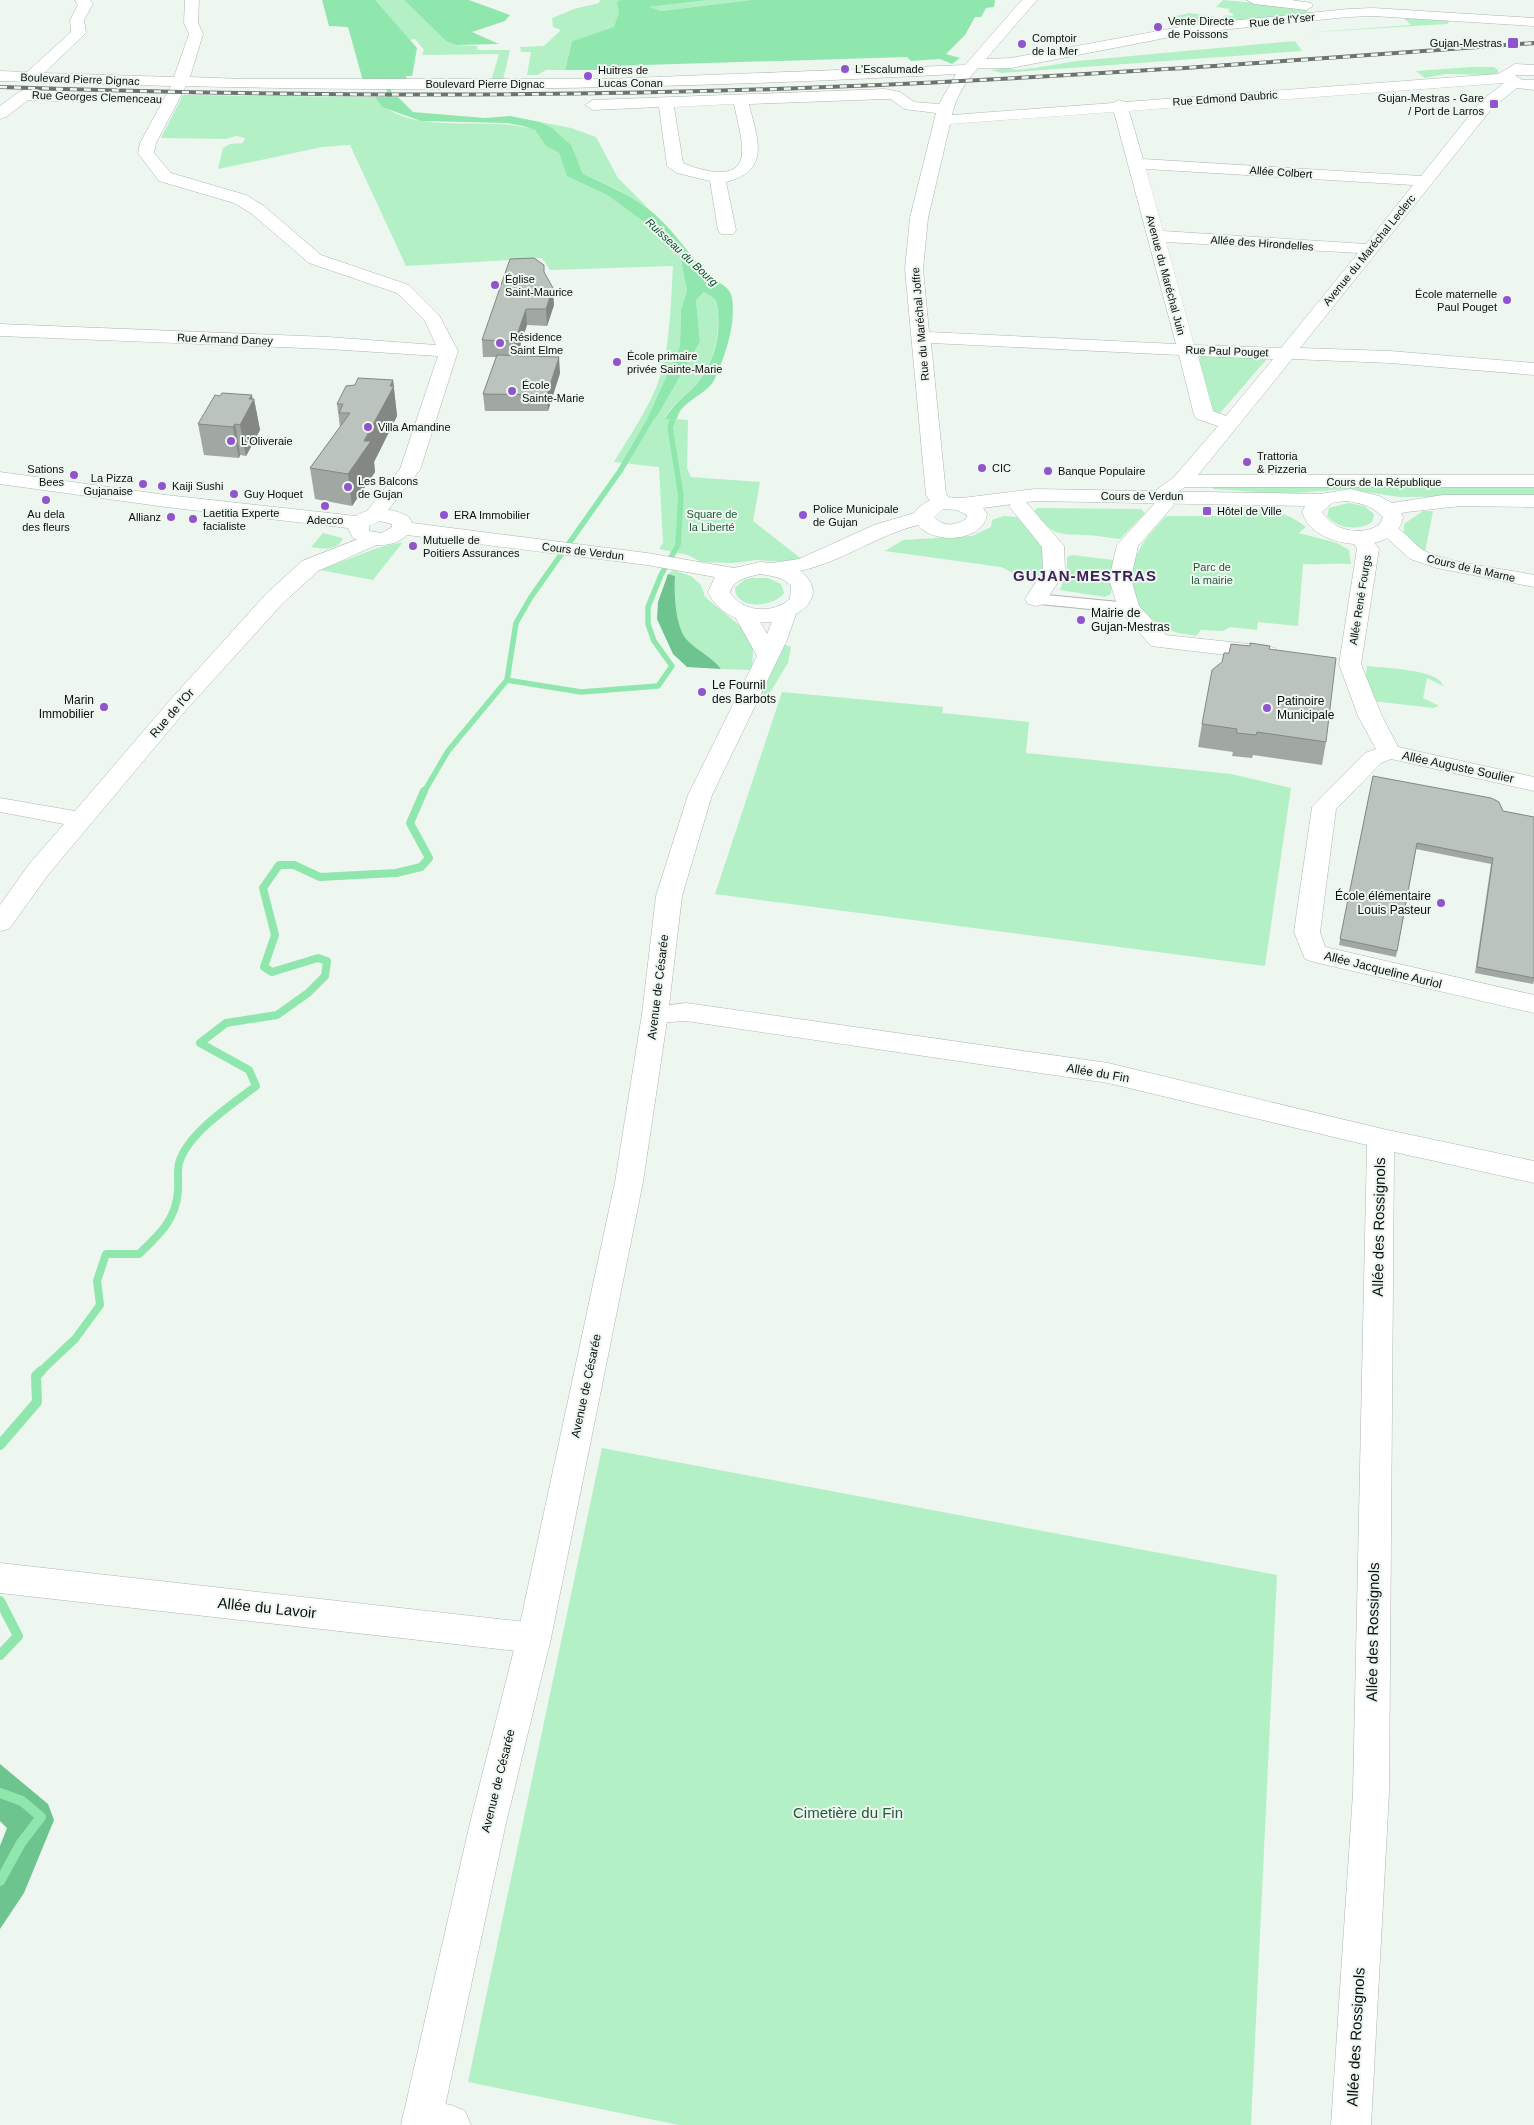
<svg xmlns="http://www.w3.org/2000/svg" width="1534" height="2125" font-family="Arial,sans-serif">
  <style>
    .green { fill: #b3f0c6 }
    .forest { fill: #6ec48e }
    .water { fill: #90e7ae }
    .lines { fill: none; stroke-linecap: round; stroke-linejoin: round }
    .stream-far3 { stroke: #90e7ae; stroke-width: 4.5 }
    .stream-far2 { stroke: #90e7ae; stroke-width: 5.5 }
    .stream-far1 { stroke: #90e7ae; stroke-width: 8 }
    .stream { stroke: #90e7ae; stroke-width: 10 }
    .pedestrian-casing { stroke: #aeb6b0; stroke-width: 2 }
    .minor-casing { stroke: #aeb6b0; stroke-width: 1 }
    .tertiary-casing { stroke: #aeb6b0; stroke-width: 1 }
    .secondary-casing { stroke: #aeb6b0; stroke-width: 1 }
    .pedestrian { fill: #fff; fill-rule: evenodd }
    .minor { fill: #fff; fill-rule: evenodd }
    .tertiary { fill: #fff; fill-rule: evenodd }
    .secondary { fill: #fff; fill-rule: evenodd }
    .rail-casing { stroke: #6e736f; stroke-width: 4 }
    .rail { stroke: #eef6f0; stroke-width: 2.5; stroke-dasharray: 7; stroke-linecap: butt }
    .wall { fill: #a1a8a3 }
    .shaded-wall { fill: #838884 }
    .building { fill: #bbc3bd; stroke: #838884 }
    .poi-dot { fill: #9155cb; stroke: #eef6f0; stroke-width: 2 }
    .labels { text-anchor: middle; stroke-width: 4; stroke-linejoin: round; paint-order: stroke }
    .far-street-label { font-size: 11px; fill: #0b0e0c; stroke: #eef6f0 }
    .far-poi-label { font-size: 11px; fill: #0b0e0c; stroke: #eef6f0; text-anchor: start }
    .far-water-label { font-size: 11px; font-style: italic; fill: #084c2a; stroke: #eef6f0 }
    .far-park-label { font-size: 11px; fill: #1e5c38; stroke: #eef6f0 }
    .poi-label { font-size: 12px; fill: #0b0e0c; stroke: #eef6f0; text-anchor: start }
    .street-label { font-size: 12px; fill: #0b0e0c; stroke: #eef6f0 }
    .far-district-label { font-size: 15px; font-weight: bold; letter-spacing: 1px; fill: #3d2159; stroke: #eef6f0 }
    .near-street-label { font-size: 15px; fill: #0b0e0c; stroke: #eef6f0 }
    .near-park-label { font-size: 15px; fill: #1e5c38; stroke: #eef6f0 }
  </style>
  <rect width="100%" height="100%" fill="#eef6f0"/>
  <g class="green">
    <polygon points="361,0 404,0 446,41 456,45 477,46 477,50 510,50 503,80 491,81 499,54 422,55 424,50 415,39 410,40"/>
    <polygon points="600,0 620,0 618,2 619,13 615,27 572,41 565,70 546,70 537,75 527,75 531,52 521,52 520,47 544,46 561,30 553,27 552,18 574,9 599,3"/>
    <polygon points="708,0 751,0 661,11 648,7"/>
    <polygon points="1223,0 1298,7 1307,10 1307,13 1189,26 1171,17 1190,13 1222,18 1225,15 1232,16 1234,14 1228,12 1230,9 1216,7"/>
    <polygon points="1404,18 1450,21 1447,24 1300,33 1411,25"/>
    <polygon points="1295,41 1302,51 1029,71 1002,73 990,70 1009,68 1016,70 1034,68 1077,61"/>
    <polygon points="1472,67 1494,67 1498,70 1498,73 1494,75 1445,74 1425,78 1416,71"/>
    <path d="M183,95L375,97C407,139 488,114 535,130L546,146L559,153L568,176L607,195L644,222L679,251L687,290L681,310L680,346L648,417L656,418L700,342L696,300L704,292L716,300C722,332 715,366 691,390C679,402 674,402 665,418L688,420L687,468L691,477L760,482L753,521L803,560L787,562L756,560L733,563L701,562L688,555L659,549L663,543L659,467L614,462C630,435 650,407 660,377C670,347 671,299 673,266L550,270L542,258L406,266L350,145L322,147L218,169L223,148L230,144L243,143L245,138L236,136L226,139L161,138Z"/>
    <path d="M540,122L571,128L596,137L618,178L648,208L617,189L583,174C572,149 565,135 540,122Z"/>
    <polygon points="1206,355 1265,357 1266,360 1220,413 1209,411 1198,358"/>
    <polygon points="1219,486 1534,487 1534,496 1400,497 1345,489 1286,494 1213,489 1213,487"/>
    <path d="M1348,503L1364,506L1374,514L1372,522C1359,531 1338,529 1327,516L1329,508Z"/>
    <path d="M1246,507C1271,510 1285,511 1306,527L1299,533L1337,543L1349,550L1351,564C1334,563 1319,565 1303,564L1298,626L1258,622L1257,630L1230,627L1223,631L1201,630L1196,636C1188,634 1177,634 1170,630C1133,614 1121,580 1142,545C1148,535 1158,525 1166,516H1234L1235,510Z"/>
    <path d="M1037,508L1141,509L1145,513L1120,539C1108,538 1097,535 1084,535C1056,534 1053,535 1034,512Z"/>
    <path d="M1423,511H1433L1425,552C1412,544 1402,540 1404,524Z"/>
    <polygon points="1004,516 1017,517 1042,545 1044,568 1035,580 1030,582 1001,567 885,551 903,540 972,536 991,527 992,520"/>
    <path d="M323,533L342,538V540C336,551 322,549 311,547Z"/>
    <polygon points="403,542 373,580 320,570 377,548"/>
    <polygon points="1072,555 1113,560 1111,594 1105,597 1060,590 1067,569 1067,557"/>
    <path d="M673,570L691,576L701,585L705,597L739,625L751,640L753,651L752,670L721,669C712,657 698,651 688,641C675,628 674,594 675,576L668,574Z"/>
    <path d="M751,578H768L781,584L784,593C775,607 735,611 735,588L744,580Z"/>
    <polygon points="782,643 791,647 788,663 766,699 756,702"/>
    <path d="M1367,666C1382,668 1440,669 1443,686L1427,678L1423,698L1439,706L1433,708L1373,701L1365,681Z"/>
    <polygon points="782,692 943,707 942,713 1029,722 1026,753 1231,774 1291,788 1265,966 715,894"/>
    <polygon points="602,1448 1277,1575 1251,2125 679,2125 468,2082"/>
  </g>
  <g class="forest">
    <path d="M668,574L675,576C674,593 675,628 688,641C698,651 712,657 721,669L687,667L673,654L657,619L658,602Z"/>
    <polygon points="0,1764 48,1804 54,1820 24,1893 0,1929 0,1846 7,1828 0,1821"/>
  </g>
  <g class="water">
    <polygon points="322,0 375,0 417,48 412,76 406,76 407,81 363,81 348,27 329,26"/>
    <polygon points="404,0 469,0 510,15 505,21 472,32 499,44 456,45 446,41"/>
    <polygon points="620,0 708,0 649,7 661,11 751,0 995,0 994,7 986,8 981,17 975,17 965,35 946,54 960,58 952,64 940,59 911,61 907,57 611,66 611,70 565,70 572,41 614,27 619,13 617,2"/>
    <path d="M375,97H398L413,112L485,118L510,116L540,122L552,128L571,145L583,174C605,184 627,193 647,208C672,226 688,256 712,277C719,283 731,288 732,298C736,324 726,353 716,376C709,396 681,399 677,419H665C673,404 680,401 691,390C715,366 723,332 716,300L704,292L696,300L700,342L656,418L648,417L680,346L681,310L687,290L679,251L644,222L607,195L567,176L559,153L546,146L535,130L523,126L507,123L421,121L382,107Z"/>
  </g>
  <g class="lines">
    <polyline class="stream-far3" points="388,81 390,103 394,104"/>
    <g class="stream-far2">
      <polyline points="507,680 581,692 658,686 672,666 654,641 648,624 648,607 661,575 678,545 681,496 670,427 676,410"/>
      <polyline points="424,792 448,751 507,680 516,623 531,597 620,471 656,410"/>
    </g>
    <path class="stream-far1" d="M40,1372L75,1339L100,1305L97,1281L106,1254H139C159,1235 176,1220 178,1191C179,1181 176,1170 180,1160C190,1132 232,1104 256,1086L249,1070L200,1043L226,1023L277,1015L308,993L325,976L327,961L318,958L272,972L264,967L275,935L263,888L279,865H294L320,877L396,873L421,867L429,858L410,823L424,791"/>
    <g class="stream">
      <polyline points="0,1445 37,1402 36,1376 41,1371"/>
      <polyline points="0,1601 18,1636 0,1655"/>
      <polyline points="0,1793 22,1801 41,1817 21,1843 0,1881"/>
    </g>
    <defs>
      <polygon id="pedestrian" points="1036,594 1129,603 1135,604 1137,608 1135,612 1129,613 1030,603 1028,599 1030,595"/>
      <g id="minor">
        <path d="M75,0H90L93,4L84,20L86,33L44,73L174,77L189,34L184,23L185,0H199L198,23L203,34L190,77L242,79H606L965,65L1022,0H1037L986,59L1011,58L1191,25L1348,9L1373,8L1534,18V26L1373,16L1348,17L1191,33L1011,68H978C965,82 956,97 952,115L1113,103L1119,100L1125,102L1498,74L1515,64L1534,65V75H1515L1522,80H1534V90L1517,88L1493,107L1300,348L1390,351L1534,363V375L1390,363L1292,359L1198,475H1534V487H1185L1167,499L1171,501L1174,505L1138,546L1131,579L1139,606L1166,635L1267,646L1275,648L1278,653L1275,658L1267,660L1151,646L1118,608L1109,579L1117,545L1156,502L1151,500L1148,496L1174,477L1218,426L1197,419L1194,415L1179,355L931,343L946,494L953,503L950,507C938,510 933,505 926,495L905,269L910,218L936,113L904,109L891,99H885L749,104C757,139 772,170 726,182L736,230L733,234H721L718,230L710,181L677,173L667,166L659,107L593,110L585,105L593,100L885,89L900,92L914,102L939,104L956,74C699,88 443,93 186,86L156,143L154,153L171,173L246,195L264,206L321,255L409,285L439,315L458,351L420,470L380,520L373,522L366,520L363,516L400,469L438,356L328,349L0,336V324L328,337L436,345L425,321L397,293L309,263L252,214L234,203L159,181L138,153L140,143L171,86L0,81V71L27,72L71,32L70,20L78,5ZM1504,83L1481,101L1421,176L1143,159L1129,111ZM734,104C737,120 743,138 742,154C740,183 699,170 683,163L674,107ZM1114,112L1176,344L929,332L923,269L928,218L950,124ZM1146,169L1413,185L1366,244L1163,231ZM1166,242L1358,253L1281,348L1194,345ZM1198,356L1273,359L1226,416L1213,411Z"/>
        <polygon points="1247,0 1291,0 1311,3 1313,6 1306,10 1254,4"/>
        <polygon points="24,90 60,91 68,96 60,101 28,100 6,117 0,119 0,106 19,92"/>
        <polygon points="1019,500 1026,502 1064,546 1065,571 1044,604 1036,606 1028,604 1025,599 1043,571 1042,547 1009,506 1012,502"/>
        <path d="M1388,524C1404,528 1411,543 1425,551C1447,563 1507,569 1534,575V587L1437,568L1410,559L1378,530L1381,526Z"/>
        <polygon points="1360,531 1367,533 1379,549 1361,664 1382,716 1398,747 1534,777 1534,791 1391,759 1381,763 1336,809 1320,932 1325,947 1534,995 1534,1013 1314,962 1305,959 1294,932 1312,807 1365,753 1376,749 1358,716 1339,664 1357,549 1350,537 1353,533"/>
        <polygon points="374,533 381,535 385,539 381,543 318,571 283,603 187,709 48,875 9,929 0,931 0,905 30,863 64,824 0,812 0,798 75,811 171,699 267,593 302,561"/>
        <polygon points="686,1003 1108,1063 1383,1129 1534,1161 1534,1183 1394,1152 1389,1793 1371,2125 1331,2125 1353,1793 1367,1145 1108,1083 686,1021 655,1023 645,1020 642,1014 645,1008"/>
        <polygon points="0,1563 534,1623 546,1627 551,1638 546,1649 534,1653 0,1593"/>
        <polygon points="422,2100 451,2105 465,2111 471,2125 404,2125 402,2120 408,2106"/>
      </g>
      <polygon id="tertiary" points="786,604 794,606 797,611 787,640 712,795 682,896 668,1014 643,1182 551,1638 506,1823 441,2125 401,2125 470,1823 517,1638 615,1182 642,1014 656,896 688,795 757,656 733,613 736,608 744,606 752,608 767,634 778,606"/>
      <path id="secondary" d="M0,472L166,495L356,516C372,506 393,508 409,517L412,523L647,553L734,568L760,562L772,563L799,559L874,525L914,513L918,508L928,501L943,497L962,498L1035,489L1320,494L1351,489L1379,496L1392,503L1443,495H1534V507L1461,506L1407,512L1401,513L1403,517C1402,522 1400,527 1397,531C1377,552 1328,546 1310,526C1306,522 1304,516 1302,512L1305,506L1035,501L983,508L987,514C984,542 933,545 918,525C877,535 842,562 800,571C851,610 737,653 708,592L715,577L647,565L407,535C392,549 370,547 353,538L348,528L166,507L0,484ZM1344,501C1359,502 1372,506 1383,517L1380,524C1363,537 1333,531 1322,512L1332,503ZM943,509L957,510L967,515L966,519C955,526 943,527 934,517ZM380,521L392,524V527L382,533L369,531V526ZM760,574C772,576 783,577 791,586L790,599C774,614 741,613 730,592C734,579 748,577 760,574Z"/>
    </defs>
    <use href="#pedestrian" class="pedestrian-casing"/>
    <use href="#minor" class="minor-casing"/>
    <use href="#tertiary" class="tertiary-casing"/>
    <use href="#secondary" class="secondary-casing"/>
    <use href="#pedestrian" class="pedestrian"/>
    <use href="#minor" class="minor"/>
    <use href="#tertiary" class="tertiary"/>
    <use href="#secondary" class="secondary"/>
    <defs>
      <path id="rail" d="M0,87C267,96 535,98 802,88C1047,79 1290,61 1534,43"/>
    </defs>
    <use href="#rail" class="rail-casing"/>
    <use href="#rail" class="rail"/>
  </g>
  <g class="wall">
    <polygon points="544,273 554,305 547,326 527,325 517,356 560,373 548,411 485,411 483,394 496,357 483,357 482,340"/>
    <polygon points="393,380 397,416 374,462 375,472 352,506 315,499 310,468 340,427 337,404 355,385"/>
    <polygon points="252,399 254,399 260,430 246,456 240,455 239,458 204,455 198,424"/>
    <polygon points="1269,649 1326,742 1322,765 1253,755 1252,758 1232,756 1233,752 1198,747 1202,724 1222,662 1229,653"/>
    <polygon points="1373,776 1503,811 1534,817 1534,981 1533,984 1475,973 1491,864 1416,849 1396,957 1339,945"/>
  </g>
  <g class="shaded-wall">
    <polygon points="553,288 554,305 547,326 546,309"/>
    <polygon points="526,309 527,325 516,358 515,341"/>
    <polygon points="559,357 560,373 548,411 547,395"/>
    <polygon points="393,380 397,416 374,462 375,472 352,506 348,474"/>
    <polygon points="252,395 253,402 254,399 260,430 246,456 240,425 249,399"/>
    <polygon points="235,424 240,455 239,458 233,427"/>
  </g>
  <g class="building">
    <polygon points="534,258 544,265 544,272 553,288 546,309 526,309 515,341 482,340 510,259"/>
    <polygon points="497,355 559,357 547,395 483,394"/>
    <polygon points="358,378 393,380 390,386 394,386 364,441 371,441 348,474 310,468 350,413 339,413 343,404 337,404 346,386 355,385"/>
    <polygon points="222,393 252,395 249,399 254,399 240,425 235,424 233,427 198,424 215,395 220,396"/>
    <polygon points="1250,643 1270,646 1269,649 1336,658 1326,742 1257,732 1256,735 1236,733 1237,729 1202,724 1212,670 1222,662 1224,653 1229,653 1231,644 1250,646"/>
    <polygon points="1373,776 1491,798 1499,802 1503,811 1534,817 1534,978 1477,967 1493,858 1417,843 1397,951 1340,939"/>
  </g>
  <g class="poi-dot">
    <circle cx="1158" cy="27" r="5"/>
    <rect x="1507" y="37" width="12" height="12" rx="2.5"/>
    <circle cx="1022" cy="44" r="5"/>
    <circle cx="845" cy="69" r="5"/>
    <circle cx="588" cy="76" r="5"/>
    <rect x="1489" y="99" width="10" height="10" rx="2.5"/>
    <circle cx="495" cy="285" r="5"/>
    <circle cx="1507" cy="300" r="5"/>
    <circle cx="500" cy="343" r="5"/>
    <circle cx="617" cy="362" r="5"/>
    <circle cx="512" cy="391" r="5"/>
    <circle cx="368" cy="427" r="5"/>
    <circle cx="231" cy="441" r="5"/>
    <circle cx="1247" cy="462" r="5"/>
    <circle cx="982" cy="468" r="5"/>
    <circle cx="1048" cy="471" r="5"/>
    <circle cx="74" cy="475" r="5"/>
    <circle cx="143" cy="484" r="5"/>
    <circle cx="162" cy="486" r="5"/>
    <circle cx="348" cy="487" r="5"/>
    <circle cx="234" cy="494" r="5"/>
    <circle cx="46" cy="500" r="5"/>
    <circle cx="325" cy="506" r="5"/>
    <rect x="1202" y="506" width="10" height="10" rx="2.5"/>
    <circle cx="444" cy="515" r="5"/>
    <circle cx="803" cy="515" r="5"/>
    <circle cx="171" cy="517" r="5"/>
    <circle cx="193" cy="519" r="5"/>
    <circle cx="413" cy="546" r="5"/>
    <circle cx="1081" cy="620" r="5"/>
    <circle cx="702" cy="692" r="5"/>
    <circle cx="104" cy="707" r="5"/>
    <circle cx="1267" cy="708" r="5"/>
    <circle cx="1441" cy="903" r="5"/>
  </g>
  <g class="labels">
    <g class="far-street-label">
      <text transform="translate(1282 20) rotate(-6)" y="4">Rue de l'Yser</text>
      <text transform="translate(80 79) rotate(2)" y="4">Boulevard Pierre Dignac</text>
      <text x="485" y="88">Boulevard Pierre Dignac</text>
      <text transform="translate(97 97) rotate(2)" y="4">Rue Georges Clemenceau</text>
      <text transform="translate(1225 98) rotate(-4)" y="4">Rue Edmond Daubric</text>
      <text transform="translate(1281 172) rotate(4)" y="4">Allée Colbert</text>
      <text transform="translate(1262 243) rotate(4)" y="4">Allée des Hirondelles</text>
      <text transform="translate(1369 250) rotate(-51)" y="4">Avenue du Maréchal Leclerc</text>
      <text transform="translate(1166 275) rotate(75)" y="4">Avenue du Maréchal Juin</text>
      <text transform="translate(920 324) rotate(-95)" y="4">Rue du Maréchal Joffre</text>
      <text transform="translate(225 339) rotate(2)" y="4">Rue Armand Daney</text>
      <text transform="translate(1227 351) rotate(2)" y="4">Rue Paul Pouget</text>
      <text x="1384" y="486">Cours de la République</text>
      <text x="1142" y="500">Cours de Verdun</text>
      <text transform="translate(583 551) rotate(7)" y="4">Cours de Verdun</text>
      <text transform="translate(1471 568) rotate(13)" y="4">Cours de la Marne</text>
      <text transform="translate(1360 600) rotate(-81)" y="4">Allée René Fourgs</text>
    </g>
    <g class="far-poi-label">
      <text x="1168" y="25">Vente Directe<tspan x="1168" dy="13">de Poissons</tspan></text>
      <text x="1032" y="42">Comptoir<tspan x="1032" dy="13">de la Mer</tspan></text>
      <text x="1502" y="47" text-anchor="end">Gujan-Mestras</text>
      <text x="855" y="73">L'Escalumade</text>
      <text x="598" y="74">Huitres de<tspan x="598" dy="13">Lucas Conan</tspan></text>
      <text x="1484" y="102" text-anchor="end">Gujan-Mestras - Gare<tspan x="1484" dy="13">/ Port de Larros</tspan></text>
      <text x="505" y="283">Église<tspan x="505" dy="13">Saint-Maurice</tspan></text>
      <text x="1497" y="298" text-anchor="end">École maternelle<tspan x="1497" dy="13">Paul Pouget</tspan></text>
      <text x="510" y="341">Résidence<tspan x="510" dy="13">Saint Elme</tspan></text>
      <text x="627" y="360">École primaire<tspan x="627" dy="13">privée Sainte-Marie</tspan></text>
      <text x="522" y="389">École<tspan x="522" dy="13">Sainte-Marie</tspan></text>
      <text x="378" y="431">Villa Amandine</text>
      <text x="241" y="445">L'Oliveraie</text>
      <text x="1257" y="460">Trattoria<tspan x="1257" dy="13">&amp; Pizzeria</tspan></text>
      <text x="992" y="472">CIC</text>
      <text x="64" y="473" text-anchor="end">Sations<tspan x="64" dy="13">Bees</tspan></text>
      <text x="1058" y="475">Banque Populaire</text>
      <text x="133" y="482" text-anchor="end">La Pizza<tspan x="133" dy="13">Gujanaise</tspan></text>
      <text x="358" y="485">Les Balcons<tspan x="358" dy="13">de Gujan</tspan></text>
      <text x="172" y="490">Kaiji Sushi</text>
      <text x="244" y="498">Guy Hoquet</text>
      <text x="813" y="513">Police Municipale<tspan x="813" dy="13">de Gujan</tspan></text>
      <text x="1217" y="515">Hôtel de Ville</text>
      <text x="203" y="517">Laetitia Experte<tspan x="203" dy="13">facialiste</tspan></text>
      <text x="46" y="518" text-anchor="middle">Au dela<tspan x="46" dy="13">des fleurs</tspan></text>
      <text x="454" y="519">ERA Immobilier</text>
      <text x="161" y="521" text-anchor="end">Allianz</text>
      <text x="325" y="524" text-anchor="middle">Adecco</text>
      <text x="423" y="544">Mutuelle de<tspan x="423" dy="13">Poitiers Assurances</tspan></text>
    </g>
    <g class="far-water-label">
      <text transform="translate(682 252) rotate(43)" y="4">Ruisseau du Bourg</text>
    </g>
    <g class="far-park-label">
      <text x="712" y="518">Square de<tspan x="712" dy="13">la Liberté</tspan></text>
      <text x="1212" y="571">Parc de<tspan x="1212" dy="13">la mairie</tspan></text>
    </g>
    <g class="poi-label">
      <text x="1091" y="617">Mairie de<tspan x="1091" dy="14">Gujan-Mestras</tspan></text>
      <text x="712" y="689">Le Fournil<tspan x="712" dy="14">des Barbots</tspan></text>
      <text x="94" y="704" text-anchor="end">Marin<tspan x="94" dy="14">Immobilier</tspan></text>
      <text x="1277" y="705">Patinoire<tspan x="1277" dy="14">Municipale</tspan></text>
      <text x="1431" y="900" text-anchor="end">École élémentaire<tspan x="1431" dy="14">Louis Pasteur</tspan></text>
    </g>
    <g class="street-label">
      <text transform="translate(172 713) rotate(-49)" y="4">Rue de l'Or</text>
      <text transform="translate(1458 767) rotate(12)" y="4">Allée Auguste Soulier</text>
      <text transform="translate(1383 970) rotate(14)" y="4">Allée Jacqueline Auriol</text>
      <text transform="translate(658 987) rotate(-83)" y="4">Avenue de Césarée</text>
      <text transform="translate(1098 1073) rotate(10)" y="4">Allée du Fin</text>
      <text transform="translate(586 1386) rotate(-78)" y="4">Avenue de Césarée</text>
      <text transform="translate(498 1781) rotate(-76)" y="4">Avenue de Césarée</text>
    </g>
    <g class="far-district-label">
      <text x="1085" y="581">GUJAN-MESTRAS</text>
    </g>
    <g class="near-street-label">
      <text transform="translate(1379 1227) rotate(-89)" y="5">Allée des Rossignols</text>
      <text transform="translate(267 1608) rotate(6)" y="5">Allée du Lavoir</text>
      <text transform="translate(1373 1632) rotate(-89)" y="5">Allée des Rossignols</text>
      <text transform="translate(1356 2037) rotate(-87)" y="5">Allée des Rossignols</text>
    </g>
    <g class="near-park-label">
      <text x="848" y="1818">Cimetière du Fin</text>
    </g>
  </g>
</svg>
